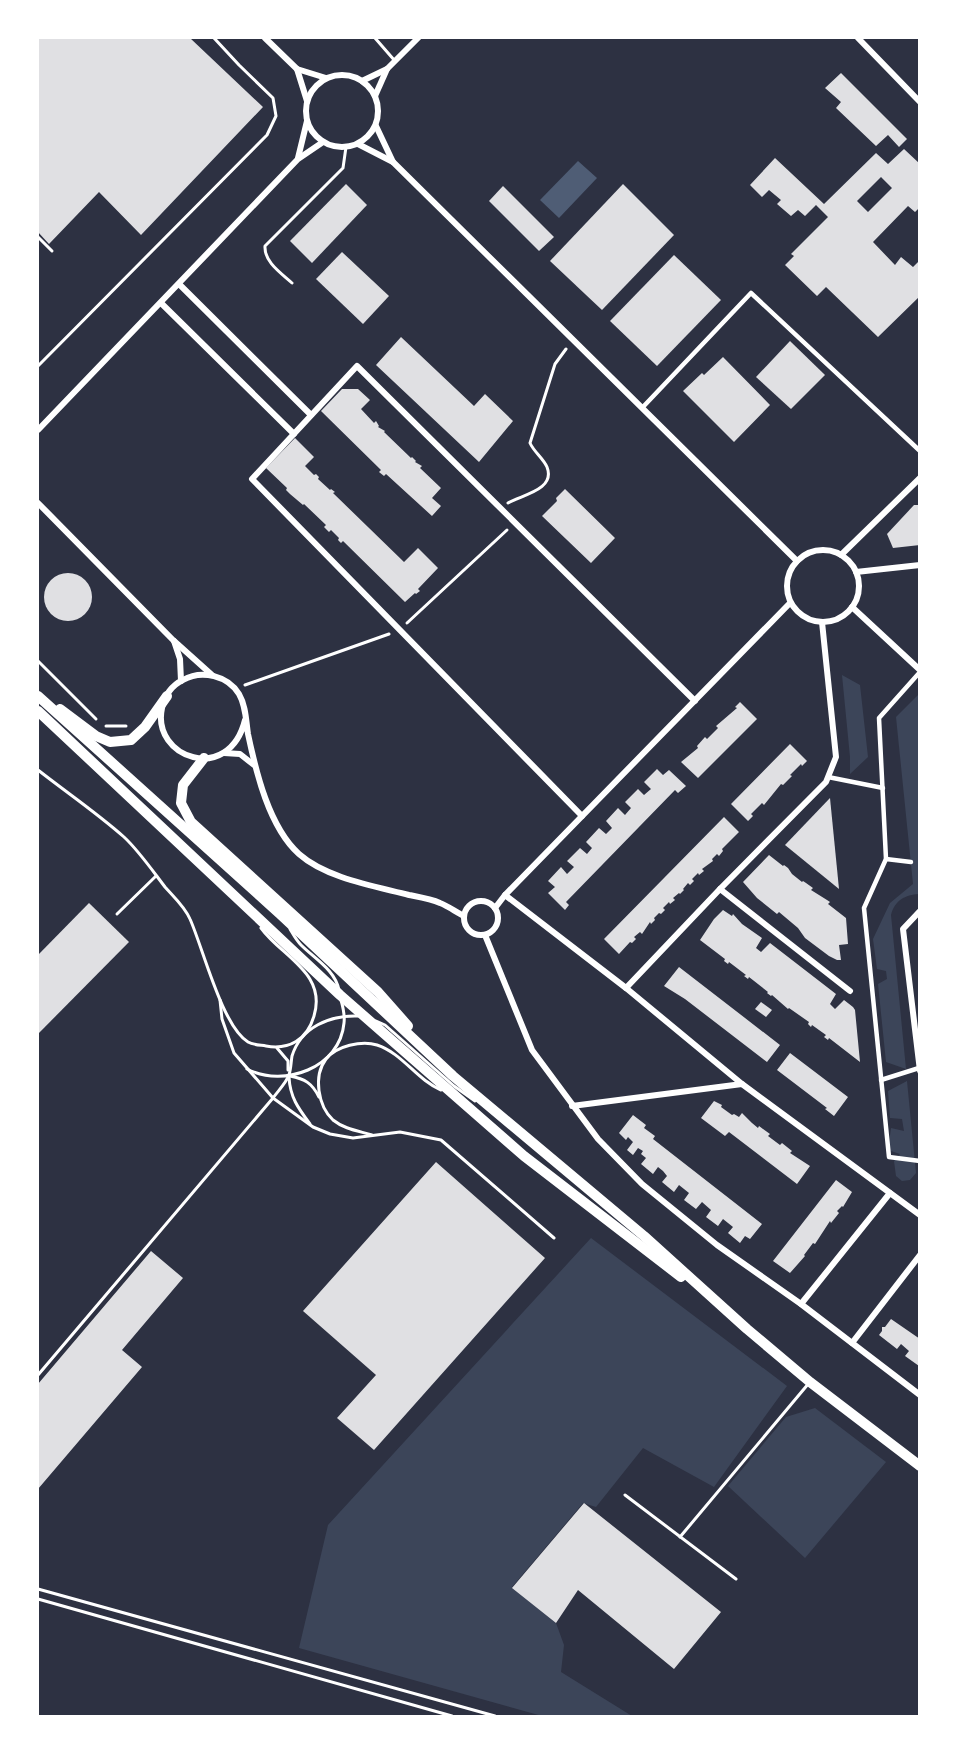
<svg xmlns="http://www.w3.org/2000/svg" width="957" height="1754" font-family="Figtree,sans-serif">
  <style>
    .green { fill: #3c4559 }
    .water { fill: #4f5d75 }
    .building { fill: #e0e0e3; fill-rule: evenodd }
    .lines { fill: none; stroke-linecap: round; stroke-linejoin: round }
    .path { stroke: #fff; stroke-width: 3 }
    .service { stroke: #fff; stroke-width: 3 }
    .pedestrian { stroke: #fff; stroke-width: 4.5 }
    .minor { stroke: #fff; stroke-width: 6 }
    .trunk { stroke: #fff; stroke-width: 10 }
  </style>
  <rect width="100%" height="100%" fill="#2d3142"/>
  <g class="green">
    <polygon points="842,675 860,685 868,757 850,774 850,757"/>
    <path d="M919,694V894C905,895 895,900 891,915L906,1069L886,1062L878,984L887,979L886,971L877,969L873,939L890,903L913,884L896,717Z"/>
    <polygon points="907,1081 916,1173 910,1180 902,1181 896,1176 894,1161 900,1154 888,1150 891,1128 904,1131 902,1119 890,1118 888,1091"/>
    <polygon points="591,1238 787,1386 714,1487 643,1448 596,1507 583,1503 512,1587 556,1623 564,1645 561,1672 632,1716 542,1716 299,1648 328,1525"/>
    <polygon points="815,1408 886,1462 805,1558 728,1486 786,1417"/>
  </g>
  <polygon class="water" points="578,161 597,178 559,218 540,200"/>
  <g class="building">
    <polygon points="38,38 190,38 263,107 141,235 99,192 49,244 38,232"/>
    <polygon points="841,73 907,139 899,147 888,135 876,146 836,108 841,102 825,88"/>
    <path d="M904,149L920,164V207L915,212L908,206L873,242L895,265L901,257L913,267L920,260V296L878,337L826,287L817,296L785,265L794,256L791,254L828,217L816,205L805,216L798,210L791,216L777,204L781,200L769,190L762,197L750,185L775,158L824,204L876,153L888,164ZM881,177L892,188L868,212L857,201Z"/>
    <polygon points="346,184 367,205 312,263 290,241"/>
    <polygon points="623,184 674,235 602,310 550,261"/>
    <polygon points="503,186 554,237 539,251 489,201"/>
    <polygon points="342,252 389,296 363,324 316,279"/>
    <polygon points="674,255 721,300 657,366 610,321"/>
    <polygon points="401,337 474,406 485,394 513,421 479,462 376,365"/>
    <polygon points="790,341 825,375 791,409 756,377"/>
    <polygon points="723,357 770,405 734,442 683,391 702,373 704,375"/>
    <polygon points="342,389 358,389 370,400 361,409 374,423 376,421 379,426 378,427 385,431 384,432 411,458 412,457 416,461 415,462 422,466 420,468 441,488 432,498 441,506 432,516 386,474 384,476 379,472 381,470 321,411"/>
    <polygon points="295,438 314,457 305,466 314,475 316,474 319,477 318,479 330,490 331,489 335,492 333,493 404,562 418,548 438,568 418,589 420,591 416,594 415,593 405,602 343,541 341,543 338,540 339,538 331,530 329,532 324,527 326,525 304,504 303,505 290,494 286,490 287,488 266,468"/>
    <polygon points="565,489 615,538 591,563 542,516 557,501 556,498"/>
    <polygon points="914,505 920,505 920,545 893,548 887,534"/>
    <circle cx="68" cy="597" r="24"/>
    <polygon points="740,702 757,719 698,778 681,762 698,748 697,746 705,737 707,739 718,728 716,726 737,708 735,707"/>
    <polygon points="790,744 807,761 802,766 801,764 790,775 792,776 783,785 781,784 764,805 762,803 751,814 753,816 748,821 731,804"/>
    <polygon points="657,769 663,775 669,770 686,786 678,793 675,790 566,902 569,905 565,910 548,893 555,887 548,881 561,867 567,874 574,867 567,861 580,848 587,854 592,848 586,842 599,828 606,834 612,828 606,821 618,808 625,815 631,808 625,802 638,789 644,795 651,789 644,782"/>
    <polygon points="830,798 839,889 785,845"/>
    <polygon points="724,817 739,832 722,849 723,851 719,856 717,854 712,859 713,861 702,869 704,871 699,875 698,873 692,879 694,881 690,885 688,883 683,889 684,890 680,894 679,893 673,898 675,900 670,904 669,902 663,908 665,910 661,914 659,913 654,918 655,920 651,924 650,922 642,934 640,932 634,937 636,939 632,943 630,942 619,954 604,939"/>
    <polygon points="769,855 783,866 784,865 788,868 792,874 802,882 803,881 806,883 813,888 811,890 827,900 830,902 828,904 846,918 848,944 839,945 841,960 837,960 829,956 805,938 798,928 779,912 777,914 757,898 743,882"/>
    <polygon points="89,903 129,942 38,1034 38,955"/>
    <polygon points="723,910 732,916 733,914 742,924 762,938 756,948 761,952 770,943 836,994 830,1004 835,1009 844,1000 853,1007 855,1010 860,1062 829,1038 828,1040 824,1037 826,1035 812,1025 811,1027 808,1024 809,1022 789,1008 788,1009 772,995 771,996 767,993 768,992 749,977 748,979 744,976 746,975 729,962 728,964 724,961 725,959 700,940 714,919"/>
    <polygon points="679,967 780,1045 767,1062 685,999 664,986"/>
    <polygon points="761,1002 772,1010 766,1017 755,1009"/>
    <polygon points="790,1053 848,1097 834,1116 825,1109 827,1108 777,1070"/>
    <polygon points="714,1101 722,1105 721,1107 732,1115 734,1114 739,1117 742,1113 752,1123 758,1128 759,1126 770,1134 768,1136 780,1145 782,1143 792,1151 790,1153 810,1166 797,1184 729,1132 725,1136 701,1118"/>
    <polygon points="633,1115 646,1125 644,1128 655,1136 653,1139 762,1224 750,1239 745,1236 740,1243 728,1233 733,1227 723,1219 718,1226 706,1217 711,1210 702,1202 696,1209 684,1200 689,1193 679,1185 674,1192 662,1182 667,1176 663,1171 658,1167 653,1174 641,1164 646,1158 641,1154 643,1151 638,1148 633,1155 627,1150 633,1142 628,1137 626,1140 619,1133"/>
    <polygon points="436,1162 545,1258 374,1450 337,1418 376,1375 303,1311"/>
    <polygon points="836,1180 852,1192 843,1207 842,1206 837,1211 839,1213 831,1223 830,1221 815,1244 813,1243 804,1255 805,1256 790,1273 773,1261"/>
    <polygon points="151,1251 183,1278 122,1350 142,1367 38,1489 38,1384"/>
    <polygon points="891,1319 920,1339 919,1366 905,1356 909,1351 901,1344 897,1349 879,1335 882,1331 882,1327 885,1327"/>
    <polygon points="584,1503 721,1612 674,1669 578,1590 556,1623 512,1588"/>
  </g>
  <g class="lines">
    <g class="path">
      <path d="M508,503C521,495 556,490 547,467C543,458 534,452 530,443L555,364L566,349"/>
      <polyline points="407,623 507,530"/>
      <polyline points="38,661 96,719"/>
      <polyline points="245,685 389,634"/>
      <polyline points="106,726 126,726"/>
      <polyline points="38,1589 495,1716"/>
      <polyline points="38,1599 452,1716"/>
    </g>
    <g class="service">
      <polyline points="375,38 395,61"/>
      <polyline points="38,237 52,251"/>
      <path d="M292,283C281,273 264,262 265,246L343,168L346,147"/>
      <polyline points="38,366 267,135 276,116 273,98 239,65 214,38"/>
      <path d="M38,770C66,792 97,813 124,837C139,851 152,870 165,887C173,896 185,907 190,919C203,948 222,1026 248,1042C253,1045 260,1045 266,1046C289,1050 307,1040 314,1016C327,973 282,957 261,928"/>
      <polyline points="117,914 156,876"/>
      <path d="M290,929C293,934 296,940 301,945C315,959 335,970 339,990"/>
      <polyline points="220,1000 222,1019 234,1053 273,1098 313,1127 330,1134 353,1138 400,1132 441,1140 554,1238"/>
      <polyline points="376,1021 385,1025 454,1086 475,1101"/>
      <polyline points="277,1048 288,1061 288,1070"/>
      <path d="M247,1069C284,1088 340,1068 344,1023C345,1015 343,1007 341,1000"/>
      <path d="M290,1076C305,1079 312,1083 319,1097"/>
      <path d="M289,1077C290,1097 298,1108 310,1124"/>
      <path d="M372,1135C359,1131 344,1129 333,1120C318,1106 313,1076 326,1059C336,1046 362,1040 377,1045C402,1053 417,1080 441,1090"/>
      <path d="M38,1375L273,1098C278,1091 286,1083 289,1075C291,1069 291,1062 292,1056C301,1027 330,1015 358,1016"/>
      <polyline points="625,1495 736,1579"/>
      <polyline points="680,1537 809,1383"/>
    </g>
    <g class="pedestrian">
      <polyline points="642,408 751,293 920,451"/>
      <polyline points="920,672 879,718 886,859 864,908 889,1157 920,1161"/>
      <polyline points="828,777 883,788"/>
      <polyline points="886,859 911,862"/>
      <polyline points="881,1080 919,1068"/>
    </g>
    <g class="minor">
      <polyline points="265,38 297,69 326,78"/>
      <polyline points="858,38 920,102"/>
      <polyline points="297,69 307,101"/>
      <circle cx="342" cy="111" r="36"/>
      <polyline points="362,81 387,69 418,38"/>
      <polyline points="375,96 387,69"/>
      <polyline points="376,126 393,162"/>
      <polyline points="358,144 393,162 797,561"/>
      <polyline points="298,158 307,121"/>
      <polyline points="179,284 311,415"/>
      <polyline points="161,303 294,434"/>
      <polyline points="38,430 298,159 323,142"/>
      <polyline points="38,503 173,640 212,675"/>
      <circle cx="823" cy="586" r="36"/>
      <polyline points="841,555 920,478"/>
      <polyline points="856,572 920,565"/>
      <polyline points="852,607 920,670"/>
      <polyline points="174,641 180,659 181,681"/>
      <path d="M245,720C229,785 151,758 162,708C164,696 172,685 183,680C202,669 228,676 239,694C246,706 246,721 248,734C256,772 269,827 299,854C326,878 374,886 409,895C419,897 431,899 440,903C448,906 456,912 464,916"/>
      <polyline points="224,753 240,754 254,765"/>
      <polyline points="582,816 252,479 357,366 695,701"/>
      <polyline points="720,889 850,991"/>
      <polyline points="505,895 626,988 742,1084 920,1215"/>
      <circle cx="481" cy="918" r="17"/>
      <polyline points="495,908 505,895 790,603"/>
      <polyline points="920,911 903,929 920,1071"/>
      <polyline points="485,935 532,1050 598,1139 642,1184 717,1245 801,1304 920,1395"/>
      <polyline points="626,988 720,889 826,782 836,757 822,622"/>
      <polyline points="572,1106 742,1084"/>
      <polyline points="801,1304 890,1193"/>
      <polyline points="852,1343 920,1255"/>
    </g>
    <g class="trunk">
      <polyline points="38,696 280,914 453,1076 644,1236 747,1329 810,1382 920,1466"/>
      <polyline points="60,709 96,736 110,742 131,740 145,727 167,696"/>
      <polyline points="38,711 340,995 524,1156 681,1277"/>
      <polyline points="204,758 183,785 181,803 191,822 378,992 408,1026"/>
    </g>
  </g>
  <rect width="957" height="1754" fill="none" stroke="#ffffff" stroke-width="78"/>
</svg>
